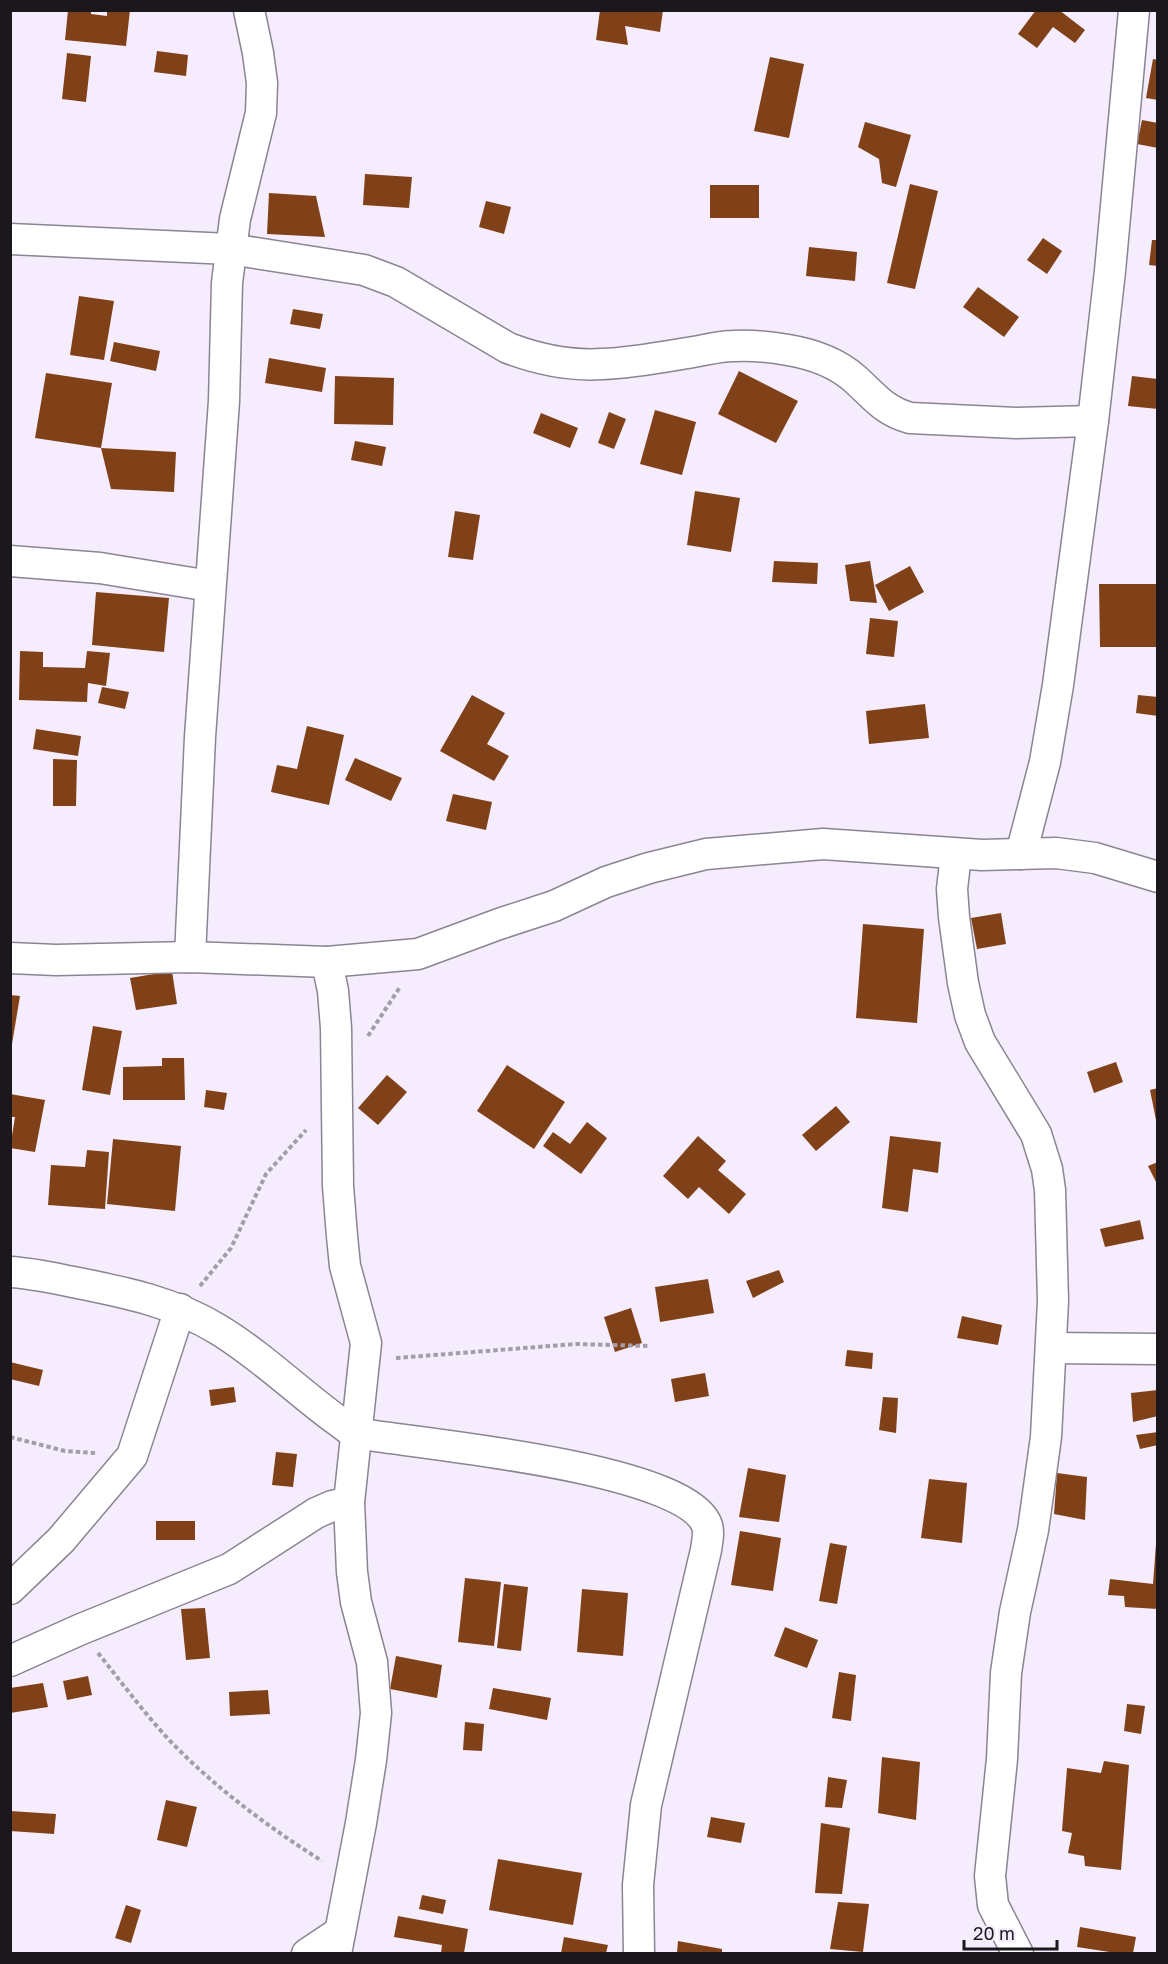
<svg xmlns="http://www.w3.org/2000/svg" width="1168" height="1964" font-family="'Golos Text',sans-serif">
  <style>
    .building { fill: #814118 }
    .lines { fill: none; stroke-linecap: round; stroke-linejoin: round }
    .street-casing { stroke: #8b8492; stroke-width: 33 }
    .path { stroke: #a39da9; stroke-width: 4; stroke-dasharray: 4.5 3; stroke-linecap: butt }
    .street { stroke: #fff; stroke-width: 30 }
  </style>
  <rect width="100%" height="100%" fill="#f5edfd"/>
  <g class="building">
    <polygon points="68,10 91,10 91,14 107,16 107,10 130,10 126,46 65,40"/>
    <polygon points="600,10 663,10 660,32 625,26 628,45 596,40"/>
    <polygon points="1036,10 1059,10 1085,30 1075,43 1053,27 1037,48 1018,34"/>
    <polygon points="157,51 188,55 186,76 154,72"/>
    <polygon points="67,53 91,56 86,102 62,99"/>
    <polygon points="770,57 804,64 789,138 754,131"/>
    <polygon points="1153,59 1158,60 1158,100 1146,98"/>
    <polygon points="1142,120 1158,123 1158,148 1137,144"/>
    <polygon points="865,122 911,135 896,187 882,183 879,159 858,147"/>
    <polygon points="365,174 412,177 409,208 363,205"/>
    <polygon points="910,184 938,191 915,289 887,283"/>
    <rect x="710" y="185" width="49" height="33"/>
    <polygon points="269,193 316,196 325,237 267,234"/>
    <polygon points="486,201 511,207 504,234 479,227"/>
    <polygon points="1043,238 1062,251 1047,274 1027,260"/>
    <polygon points="1152,240 1158,240 1158,266 1149,265"/>
    <polygon points="809,247 857,252 855,281 806,276"/>
    <polygon points="978,287 1019,317 1004,337 963,307"/>
    <polygon points="79,296 114,301 104,360 70,355"/>
    <polygon points="293,309 323,314 320,329 290,324"/>
    <polygon points="114,342 160,351 156,371 110,361"/>
    <polygon points="269,358 326,368 322,392 265,383"/>
    <polygon points="739,371 798,401 776,443 718,414"/>
    <polygon points="46,373 112,383 101,448 35,438"/>
    <polygon points="335,376 394,378 393,425 334,424"/>
    <polygon points="1132,376 1158,379 1158,409 1128,406"/>
    <polygon points="655,410 696,422 682,475 640,464"/>
    <polygon points="609,412 626,419 614,449 598,443"/>
    <polygon points="541,413 578,428 570,448 533,433"/>
    <polygon points="355,441 386,447 382,466 351,460"/>
    <polygon points="101,448 176,452 174,492 111,489"/>
    <polygon points="695,491 740,498 731,552 687,545"/>
    <polygon points="455,511 480,515 473,560 448,557"/>
    <polygon points="774,561 818,563 817,584 772,582"/>
    <polygon points="870,561 877,603 850,601 845,565"/>
    <polygon points="910,566 924,592 889,611 875,585"/>
    <polygon points="1099,584 1157,584 1158,647 1100,647"/>
    <polygon points="96,592 169,598 164,652 92,645"/>
    <polygon points="870,618 898,621 894,657 866,654"/>
    <polygon points="20,651 43,652 43,667 85,668 87,651 110,653 106,686 88,683 87,702 19,700"/>
    <polygon points="102,687 129,692 125,709 98,703"/>
    <polygon points="472,695 505,713 487,744 509,756 494,781 440,751"/>
    <polygon points="1138,695 1158,697 1158,716 1136,713"/>
    <polygon points="925,704 929,738 869,744 866,711"/>
    <polygon points="307,726 344,735 329,805 271,792 277,765 297,769"/>
    <polygon points="36,729 81,736 78,756 33,749"/>
    <polygon points="355,758 402,778 391,801 345,780"/>
    <polygon points="53,759 77,760 76,806 53,806"/>
    <polygon points="453,794 492,802 486,830 446,821"/>
    <polygon points="1001,913 1006,944 977,949 971,918"/>
    <polygon points="863,924 924,929 917,1023 856,1018"/>
    <polygon points="172,971 177,1004 136,1010 130,978"/>
    <polygon points="10,995 20,996 12,1044 10,1044"/>
    <polygon points="93,1026 122,1031 110,1095 82,1090"/>
    <polygon points="162,1058 184,1058 185,1100 123,1100 123,1067 162,1066"/>
    <polygon points="1116,1062 1123,1082 1094,1093 1087,1072"/>
    <polygon points="507,1065 565,1102 534,1149 477,1111"/>
    <polygon points="387,1075 407,1092 378,1125 358,1108"/>
    <polygon points="1158,1088 1158,1119 1156,1120 1150,1090"/>
    <polygon points="206,1090 227,1093 224,1110 204,1107"/>
    <polygon points="10,1094 45,1100 35,1152 10,1148 15,1117 10,1117"/>
    <polygon points="836,1106 850,1122 816,1151 802,1135"/>
    <polygon points="587,1122 607,1138 581,1174 543,1146 553,1132 570,1144"/>
    <polygon points="698,1136 726,1161 718,1170 746,1194 729,1214 699,1187 688,1199 663,1176"/>
    <polygon points="890,1136 941,1142 938,1173 913,1169 908,1212 882,1208"/>
    <polygon points="113,1139 181,1146 175,1211 107,1204"/>
    <polygon points="87,1150 109,1152 105,1209 48,1205 51,1165 85,1167"/>
    <polygon points="1158,1162 1158,1186 1148,1166"/>
    <polygon points="1140,1220 1144,1239 1105,1247 1100,1229"/>
    <polygon points="779,1270 784,1282 753,1298 746,1281"/>
    <polygon points="708,1279 714,1313 660,1322 655,1287"/>
    <polygon points="631,1308 642,1343 615,1352 604,1317"/>
    <polygon points="962,1316 1002,1325 998,1345 957,1338"/>
    <polygon points="847,1350 873,1353 872,1369 845,1366"/>
    <polygon points="10,1362 43,1370 39,1386 10,1379"/>
    <polygon points="705,1373 709,1396 675,1402 671,1379"/>
    <polygon points="234,1387 236,1402 211,1406 209,1390"/>
    <polygon points="1158,1390 1158,1416 1133,1422 1131,1393"/>
    <polygon points="883,1397 898,1398 896,1433 879,1430"/>
    <polygon points="1158,1432 1158,1445 1140,1449 1136,1435"/>
    <polygon points="276,1452 297,1454 293,1487 272,1485"/>
    <polygon points="748,1468 786,1475 779,1522 739,1517"/>
    <polygon points="1057,1473 1087,1477 1085,1520 1054,1514"/>
    <polygon points="929,1479 967,1483 962,1543 921,1538"/>
    <rect x="156" y="1521" width="39" height="19"/>
    <polygon points="740,1531 781,1538 773,1591 731,1585"/>
    <polygon points="830,1543 847,1546 837,1604 819,1601"/>
    <polygon points="1156,1544 1158,1544 1158,1609 1125,1607 1124,1596 1108,1595 1110,1579 1153,1584"/>
    <polygon points="465,1578 501,1582 494,1646 458,1642"/>
    <polygon points="504,1584 528,1587 521,1651 497,1648"/>
    <polygon points="582,1589 628,1593 623,1656 577,1652"/>
    <polygon points="205,1608 210,1658 186,1660 181,1609"/>
    <polygon points="785,1627 818,1640 807,1668 774,1656"/>
    <polygon points="396,1656 442,1665 437,1698 390,1689"/>
    <polygon points="839,1672 856,1675 851,1721 832,1718"/>
    <polygon points="88,1676 92,1695 67,1700 63,1681"/>
    <polygon points="43,1683 48,1707 10,1713 10,1688"/>
    <polygon points="493,1688 551,1698 547,1720 489,1709"/>
    <polygon points="268,1690 270,1714 230,1716 229,1692"/>
    <polygon points="1127,1704 1145,1706 1141,1734 1124,1731"/>
    <polygon points="465,1722 484,1724 482,1751 463,1750"/>
    <polygon points="882,1757 920,1762 916,1820 878,1813"/>
    <polygon points="1104,1761 1129,1765 1121,1870 1085,1866 1084,1856 1068,1853 1072,1833 1062,1831 1067,1768 1101,1773"/>
    <polygon points="828,1777 847,1780 842,1808 825,1807"/>
    <polygon points="166,1800 197,1807 187,1847 157,1840"/>
    <polygon points="10,1811 56,1814 54,1834 10,1831"/>
    <polygon points="711,1817 745,1823 741,1843 707,1837"/>
    <polygon points="821,1823 850,1828 842,1894 815,1893"/>
    <polygon points="498,1859 582,1873 573,1925 489,1910"/>
    <polygon points="422,1895 446,1900 443,1914 419,1909"/>
    <polygon points="838,1902 869,1904 863,1952 830,1949"/>
    <polygon points="126,1905 141,1910 131,1943 115,1938"/>
    <polygon points="398,1916 468,1929 464,1953 441,1953 442,1945 394,1937"/>
    <polygon points="1080,1927 1136,1937 1133,1953 1116,1953 1077,1947"/>
    <polygon points="564,1937 608,1945 606,1953 561,1953"/>
    <polygon points="678,1941 722,1949 722,1953 677,1953"/>
  </g>
  <g class="lines">
    <defs>
      <g id="street">
        <path d="M10,239L230,249L364,270L396,282L508,348C537,359 571,366 602,364C632,363 663,357 693,352C706,350 720,346 733,346C751,345 771,347 788,350C812,354 837,363 855,379C874,396 884,411 910,418L1016,423L1093,421"/>
        <polyline points="10,561 100,568 210,586"/>
        <polyline points="956,854 952,889 954,917 963,983 970,1015 980,1042 1036,1134 1047,1169 1050,1190 1053,1301 1046,1437 1033,1530 1015,1612 1006,1673 1002,1759 990,1876 993,1905 1018,1954"/>
        <polyline points="1021,854 1045,762 1058,685 1093,421 1110,271 1134,10"/>
        <polyline points="190,957 200,737 224,401 227,283 235,219 261,113 262,83 258,53 249,10"/>
        <polyline points="10,958 56,960 190,957 327,962 418,954 499,924 554,906 606,882 649,868 706,854 823,844 982,855 1056,853 1095,858 1158,877"/>
        <polyline points="327,962 333,991 336,1028 338,1186 342,1236 345,1266 366,1343 349,1502 352,1572 356,1602 372,1662 376,1713 371,1760 361,1823 336,1954"/>
        <path d="M10,1272C31,1273 53,1278 73,1282C124,1292 174,1302 219,1330C260,1355 295,1389 334,1418C342,1423 351,1433 361,1434C424,1444 679,1467 706,1523C710,1531 707,1542 706,1550L646,1805L638,1885L639,1954"/>
        <polyline points="1051,1348 1158,1349"/>
        <polyline points="10,1589 61,1540 132,1456 180,1309"/>
        <polyline points="10,1661 79,1630 229,1569 316,1513 332,1506 349,1502"/>
        <polyline points="307,1954 340,1932"/>
      </g>
    </defs>
    <use href="#street" class="street-casing"/>
    <g class="path">
      <polyline points="368,1036 400,987"/>
      <polyline points="200,1286 231,1248 266,1174 306,1130"/>
      <polyline points="396,1358 576,1344 648,1346"/>
      <polyline points="10,1437 65,1451 95,1453"/>
      <path d="M98,1653C123,1684 147,1717 174,1745C218,1790 270,1828 322,1861"/>
    </g>
    <use href="#street" class="street"/>
  </g>
  <rect width="1168" height="1964" fill="none" stroke="#1a171d" stroke-width="24"/>
  <path d="M964 1940v9h93v-9" fill="none" stroke="#1a171d" stroke-width="3"/>
  <text x="973" y="1940" font-size="18" fill="#1a171d" stroke="#f5edfd" stroke-width="4.5" paint-order="stroke">20 m</text>
</svg>
